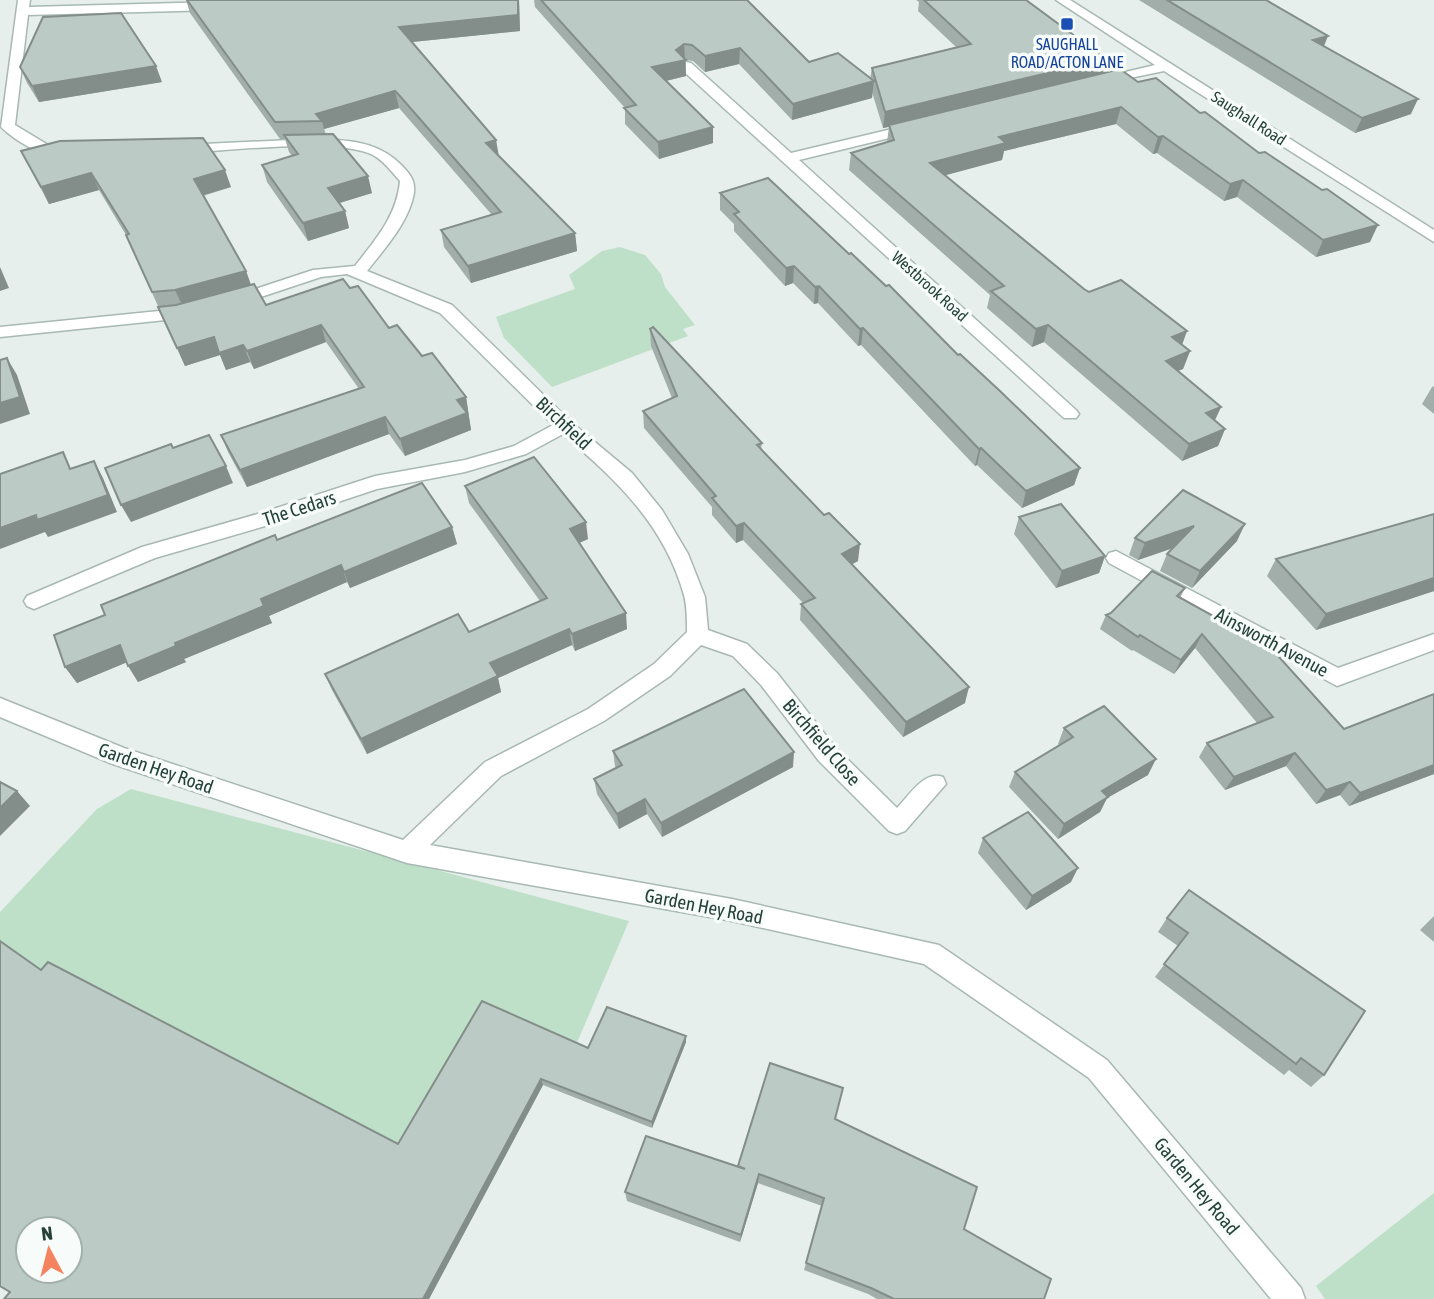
<svg xmlns="http://www.w3.org/2000/svg" width="1434" height="1299" font-family="'Asap Condensed',sans-serif">
  <style>
    .green { fill: #bfe0c8 }
    .lines { fill: none; stroke-linecap: round; stroke-linejoin: round }
    .minor-casing { stroke: #a8b8b2; stroke-width: 3 }
    .minor { fill: #fff; fill-rule: evenodd }
    .wall { fill: #a1aea9 }
    .shaded-wall { fill: #838d89 }
    .building { fill: #bbcac4; stroke: #838d89; stroke-width: 2; fill-rule: evenodd }
    .transit-dot { fill: #1a4fb4; stroke: #f7fbf9; stroke-width: 2.5 }
    .labels { text-anchor: middle; stroke-width: 7; stroke-linejoin: round; paint-order: stroke }
    .far-transit-label { font-size: 16px; fill: #164399; stroke: #f7fbf9 }
    .far-street-label { font-size: 16px; fill: #24423a; stroke: #f7fbf9 }
    .street-label { font-size: 19px; fill: #24423a; stroke: #f7fbf9 }
  </style>
  <rect width="100%" height="100%" fill="#e6efeb"/>
  <g class="green">
    <polygon points="620,247 645,255 661,274 665,287 695,325 683,329 688,336 552,387 504,338 496,317 575,289 569,275 602,251"/>
    <polygon points="131,789 629,921 576,1045 402,1150 44,974 0,943 0,912 97,809"/>
    <polygon points="1434,1193 1434,1299 1325,1299 1316,1286"/>
  </g>
  <g class="lines">
    <defs>
      <g id="minor">
        <path d="M18,0H30L29,7L216,2L222,6L216,10L28,15L15,125L53,148H67L74,152C56,167 15,141 1,127Z"/>
        <polygon points="1056,0 1070,0 1434,230 1434,242 1164,71 1096,85 1096,79 1155,65"/>
        <polygon points="686,62 691,63 791,153 913,124 918,125 918,131 799,160 1076,410 1079,414 1076,418 1064,418 681,69 679,66"/>
        <path d="M311,139C347,140 380,140 405,169C412,177 415,182 414,193C409,222 385,248 367,271L452,305L571,422L632,473L662,510L688,554L705,597L708,630L747,644L777,673L835,747L897,808C909,796 924,770 943,777L946,784L905,831L897,834L889,831L819,761L761,685L733,656L701,645L670,676L604,721L501,776L430,845L732,899L939,945L1107,1060L1301,1288L1305,1299H1271L1089,1078L924,964L732,921L407,863L110,763L0,717V698L124,748L403,840L485,762L588,709L654,664L687,632C687,620 687,606 684,595C664,524 617,481 563,434L526,454L465,472L377,489L272,524L155,558L41,606L34,609L27,606L24,601L27,596L142,547L261,513L375,476L465,460L514,446L553,425L440,313L347,274L321,277L240,304H228L226,301L228,298L313,270L355,266C375,240 397,216 400,181C392,172 384,161 373,155C338,137 225,151 183,153L176,149L183,145Z"/>
        <polygon points="189,308 197,313 195,317 0,337 0,327"/>
        <polygon points="1116,551 1338,668 1434,634 1434,650 1337,686 1109,563 1106,558 1109,553"/>
      </g>
    </defs>
    <use href="#minor" class="minor-casing"/>
    <use href="#minor" class="minor"/>
  </g>
  <g class="wall">
    <polygon points="181,0 519,0 520,31 412,42 496,140 498,155 575,233 577,251 471,283 444,247 441,230 492,215 399,108 324,129 326,134 372,193 339,203 345,211 349,228 308,241 267,182 262,165 292,156 289,152 285,139 280,139 190,13 186,0"/>
    <polygon points="534,0 747,0 809,62 870,79 872,68 956,47 918,11 919,2 916,0 1026,0 1106,59 1103,73 1138,82 1200,113 1370,242 1316,257 1237,197 1224,201 1157,153 1153,154 1116,124 1004,151 1002,160 945,175 1084,289 1182,345 1190,351 1183,369 1177,371 1221,407 1215,420 1225,429 1218,446 1182,461 1044,342 1032,347 987,308 990,295 849,170 851,153 887,142 889,127 883,128 872,92 872,98 792,120 739,64 705,72 693,61 686,60 686,76 666,81 713,143 659,159 625,124 625,108 535,7"/>
    <polygon points="1139,0 1266,0 1411,114 1355,133"/>
    <polygon points="20,67 162,82 39,102 27,83"/>
    <polygon points="21,151 231,187 203,196 246,271 251,285 266,305 350,288 389,328 422,356 466,397 471,430 405,456 389,434 247,487 228,452 221,435 359,389 326,342 254,369 250,362 226,370 220,355 185,366 126,235 99,190 49,204"/>
    <polygon points="720,193 849,254 1080,468 1074,485 1022,508 977,465 975,466 861,345 858,346 818,303 814,304 793,283 785,286 734,231 734,224 720,210"/>
    <polygon points="650,329 762,443 761,449 858,561 852,564 965,703 903,737 800,620 801,604 803,603 743,540 736,543 712,515 712,507 644,428 643,411 672,398 651,346"/>
    <polygon points="1434,386 1434,414 1422,404 1432,387"/>
    <polygon points="465,486 588,539 579,543 627,629 575,651 572,645 498,678 501,692 367,754 332,690 325,674 469,632 540,601 469,503"/>
    <polygon points="1434,514 1434,591 1316,630 1267,576 1276,559"/>
    <polygon points="1019,517 1105,556 1099,573 1056,588 1014,534"/>
    <polygon points="452,527 457,544 350,588 347,582 269,616 272,623 184,659 186,662 138,682 127,662 77,683 65,667 105,615 277,540"/>
    <polygon points="1135,538 1237,541 1192,588 1160,571 1167,554 1174,548 1138,560 1129,555"/>
    <polygon points="1185,588 1180,598 1344,729 1434,694 1434,774 1349,806 1340,795 1316,804 1286,766 1225,790 1199,757 1207,743 1257,723 1195,648 1174,674 1133,650 1132,651 1100,629 1106,615"/>
    <polygon points="1064,728 1148,775 1107,798 1100,812 1058,839 1009,787 1015,772 1059,745 1058,744"/>
    <polygon points="613,751 793,767 662,837 647,814 619,829 597,794 594,779 616,768 615,766"/>
    <polygon points="983,838 1071,882 1026,910 978,853"/>
    <polygon points="1189,890 1324,1075 1311,1087 1289,1070 1284,1075 1155,977 1178,946 1158,932 1167,918"/>
    <polygon points="1434,916 1434,942 1420,930"/>
    <polygon points="41,970 398,1144 588,1048 686,1036 686,1042 652,1128 543,1085 429,1299 10,1292"/>
    <polygon points="835,1119 964,1229 1044,1299 877,1299 868,1294 804,1270 822,1206 758,1183 740,1242 627,1201 625,1192 738,1166"/>
  </g>
  <g class="shaded-wall">
    <polygon points="519,0 520,31 402,43 399,27"/>
    <polygon points="1328,36 1322,51 1313,40"/>
    <polygon points="684,44 686,76 653,84 652,67"/>
    <polygon points="740,48 739,64 705,72 705,56"/>
    <polygon points="1106,59 1102,75 883,128 885,112"/>
    <polygon points="156,66 162,82 39,102 32,86"/>
    <polygon points="874,81 872,98 792,120 793,104"/>
    <polygon points="395,91 399,108 324,129 322,121 316,114"/>
    <polygon points="1418,99 1411,114 1355,133 1362,118"/>
    <polygon points="1121,107 1116,124 1004,151 1002,160 928,180 930,163 999,137"/>
    <polygon points="713,127 713,143 659,159 658,142"/>
    <polygon points="1163,136 1157,153 1153,154 1158,137"/>
    <polygon points="496,140 499,157 486,143"/>
    <polygon points="225,170 231,187 200,196 194,179"/>
    <polygon points="91,173 99,190 49,204 41,187"/>
    <polygon points="368,176 372,193 333,205 328,188"/>
    <polygon points="1243,180 1237,197 1224,201 1230,184"/>
    <polygon points="345,211 349,228 308,241 303,223"/>
    <polygon points="1378,225 1370,242 1316,257 1323,240"/>
    <polygon points="575,233 577,251 471,283 468,266"/>
    <polygon points="794,266 793,283 785,286 786,268"/>
    <polygon points="0,267 9,288 0,291"/>
    <polygon points="246,271 252,288 183,307 175,290"/>
    <polygon points="819,286 818,303 814,304 815,287"/>
    <polygon points="321,325 326,342 254,369 247,351"/>
    <polygon points="1048,325 1044,342 1032,347 1036,329"/>
    <polygon points="863,328 861,345 858,346 860,329"/>
    <polygon points="1187,331 1181,348 1172,337"/>
    <polygon points="214,337 243,345 250,362 226,370 220,355 185,366 177,348"/>
    <polygon points="1190,351 1183,369 1159,378 1166,361"/>
    <polygon points="7,358 17,375 30,414 0,424 0,403"/>
    <polygon points="466,397 471,430 405,456 400,439 457,400"/>
    <polygon points="1221,407 1213,424 1206,413"/>
    <polygon points="385,417 389,434 247,487 240,470"/>
    <polygon points="1225,429 1218,446 1182,461 1189,444"/>
    <polygon points="981,448 977,465 975,466 979,449"/>
    <polygon points="94,461 103,478 117,512 48,537 45,532 0,549 0,528"/>
    <polygon points="226,466 233,483 131,522 121,505"/>
    <polygon points="1080,468 1074,485 1022,508 1026,491"/>
    <polygon points="586,522 588,539 572,546 570,529"/>
    <polygon points="744,523 743,540 736,543 736,526"/>
    <polygon points="1245,524 1237,541 1192,588 1200,571"/>
    <polygon points="1194,526 1187,543 1138,560 1145,543"/>
    <polygon points="452,527 457,544 350,588 344,572"/>
    <polygon points="860,544 858,561 840,571 842,554"/>
    <polygon points="1105,556 1099,573 1056,588 1062,571"/>
    <polygon points="341,565 347,582 269,616 272,623 184,659 186,662 138,682 128,666 261,599"/>
    <polygon points="1434,578 1434,591 1316,630 1326,614"/>
    <polygon points="626,613 627,629 575,651 572,634"/>
    <polygon points="569,629 572,645 498,678 501,692 367,754 361,739 490,663"/>
    <polygon points="1202,634 1195,648 1174,674 1181,660"/>
    <polygon points="120,645 130,661 77,683 65,667"/>
    <polygon points="969,687 965,703 903,737 906,722"/>
    <polygon points="794,752 793,767 662,837 661,823"/>
    <polygon points="1295,753 1286,766 1225,790 1234,777"/>
    <polygon points="1156,759 1148,775 1107,798 1100,812 1058,839 1064,824 1102,791"/>
    <polygon points="1434,765 1434,774 1349,806 1360,793"/>
    <polygon points="1350,782 1340,795 1316,804 1326,790"/>
    <polygon points="17,791 30,806 0,836 0,808"/>
    <polygon points="645,799 647,814 619,829 617,814"/>
    <polygon points="1078,868 1071,882 1026,910 1032,896"/>
    <polygon points="686,1036 686,1042 652,1128 652,1122"/>
    <polygon points="541,1079 543,1085 429,1299 423,1299"/>
    <polygon points="759,1174 758,1183 740,1242 741,1235"/>
  </g>
  <g class="building">
    <polygon points="187,0 518,0 518,15 399,27 496,140 486,143 575,233 468,266 441,230 501,212 399,95 395,91 316,114 322,121 275,122"/>
    <polygon points="541,0 747,0 809,62 838,53 874,81 793,104 740,48 705,56 692,45 684,44 676,50 686,60 652,67 713,127 658,142 624,108 636,105"/>
    <polygon points="924,0 1026,0 1106,59 885,112 872,68 971,44"/>
    <polygon points="1167,0 1266,0 1328,36 1313,40 1418,99 1362,118"/>
    <polygon points="121,13 156,66 32,86 20,67 43,17"/>
    <polygon points="1120,69 1138,82 1156,78 1200,113 1205,112 1259,153 1265,152 1322,190 1327,189 1378,225 1323,240 1243,180 1230,184 1163,136 1158,137 1121,107 999,137 1006,143 930,163 1084,289 1089,292 1121,280 1187,331 1172,337 1190,351 1166,361 1221,407 1206,413 1225,429 1189,444 1048,325 1036,329 991,291 1004,286 851,153 894,140 889,125"/>
    <polygon points="333,134 368,176 328,188 345,211 303,223 262,165 298,154 284,135"/>
    <polygon points="203,138 225,170 194,179 246,271 175,290 152,292 126,235 129,234 91,173 41,187 21,151 60,141"/>
    <polygon points="768,178 849,254 851,253 886,286 889,285 958,355 960,354 1000,391 1080,468 1026,491 981,448 979,449 863,328 860,329 819,286 815,287 794,266 786,268 734,214 739,212 720,193"/>
    <polygon points="343,279 350,288 358,286 389,328 397,325 422,356 432,353 466,397 457,400 467,413 400,439 385,417 240,470 221,435 364,387 321,325 247,351 243,345 219,353 214,337 177,348 158,307 176,305 254,284 266,305"/>
    <polygon points="653,327 762,443 757,445 824,515 829,513 860,544 842,554 969,687 906,722 801,604 815,598 744,523 736,526 712,498 716,496 643,411 677,396 650,329"/>
    <polygon points="7,358 20,397 0,403 0,360"/>
    <polygon points="209,435 226,466 121,505 105,468 171,444 173,448"/>
    <polygon points="63,452 70,469 94,461 108,495 37,520 36,515 0,528 0,474"/>
    <polygon points="534,457 586,522 570,529 626,613 572,634 569,629 490,663 498,676 361,739 325,674 458,614 469,632 547,598 465,486"/>
    <polygon points="422,483 452,527 344,572 341,565 261,599 264,606 175,643 176,646 128,666 120,645 65,667 54,635 105,615 101,605 275,535 277,540"/>
    <polygon points="1183,490 1245,524 1200,571 1167,554 1194,526 1145,543 1135,538"/>
    <polygon points="1061,504 1105,556 1062,571 1019,517"/>
    <polygon points="1434,514 1434,578 1326,614 1276,559"/>
    <polygon points="1152,571 1185,588 1177,596 1271,648 1344,729 1434,694 1434,765 1360,793 1350,782 1326,790 1295,753 1234,777 1207,743 1273,717 1202,634 1181,660 1140,635 1138,637 1106,615 1111,613"/>
    <polygon points="744,689 794,752 661,823 645,799 617,814 594,779 622,765 613,751"/>
    <polygon points="1104,706 1156,759 1102,791 1108,797 1064,824 1015,772 1073,737 1064,728"/>
    <polygon points="0,782 17,791 0,808"/>
    <polygon points="1028,812 1078,868 1032,896 983,838"/>
    <polygon points="1189,890 1365,1011 1324,1075 1301,1058 1296,1064 1164,964 1188,933 1167,918"/>
    <path d="M0,941L41,970L48,962L398,1144L482,1001L588,1048L607,1007L686,1036L652,1122L541,1079L423,1299H4L10,1292L0,1286ZM28,1229H70V1271H28Z"/>
    <polygon points="770,1063 843,1088 835,1119 977,1187 964,1229 1051,1279 1044,1299 894,1299 871,1288 806,1263 824,1198 759,1174 741,1235 625,1192 646,1136 745,1169 738,1166"/>
  </g>
  <rect class="transit-dot" x="1060" y="17" width="14" height="14" rx="3.5"/>
  <g class="labels">
    <g class="far-transit-label">
      <text x="1067" y="50">SAUGHALL<tspan x="1067" dy="18">ROAD/ACTON LANE</tspan></text>
    </g>
    <g class="far-street-label">
      <text transform="translate(1249 118) rotate(33)" y="6">Saughall Road</text>
      <text transform="translate(930 286) rotate(42)" y="6">Westbrook Road</text>
    </g>
    <g class="street-label">
      <text transform="translate(564 423) rotate(43)" y="7">Birchfield</text>
      <text transform="translate(299 508) rotate(-18)" y="7">The Cedars</text>
      <text transform="translate(1272 642) rotate(28)" y="7">Ainsworth Avenue</text>
      <text transform="translate(822 742) rotate(49)" y="7">Birchfield Close</text>
      <text transform="translate(156 768) rotate(19)" y="7">Garden Hey Road</text>
      <text transform="translate(704 906) rotate(11)" y="7">Garden Hey Road</text>
      <text transform="translate(1197 1186) rotate(50)" y="7">Garden Hey Road</text>
    </g>
  </g>
  <g transform="translate(49 1250) rotate(353)"><circle r="33" fill="#f7fbf9" stroke="#a3b1ad" stroke-width="2"/>
  <path d="M0-5L12 26L0 18L-12 26Z" fill="#f4845f"/>
  <text y="-10" font-size="19" font-weight="bold" text-anchor="middle" fill="#24423a">N</text>
  </g>
</svg>
